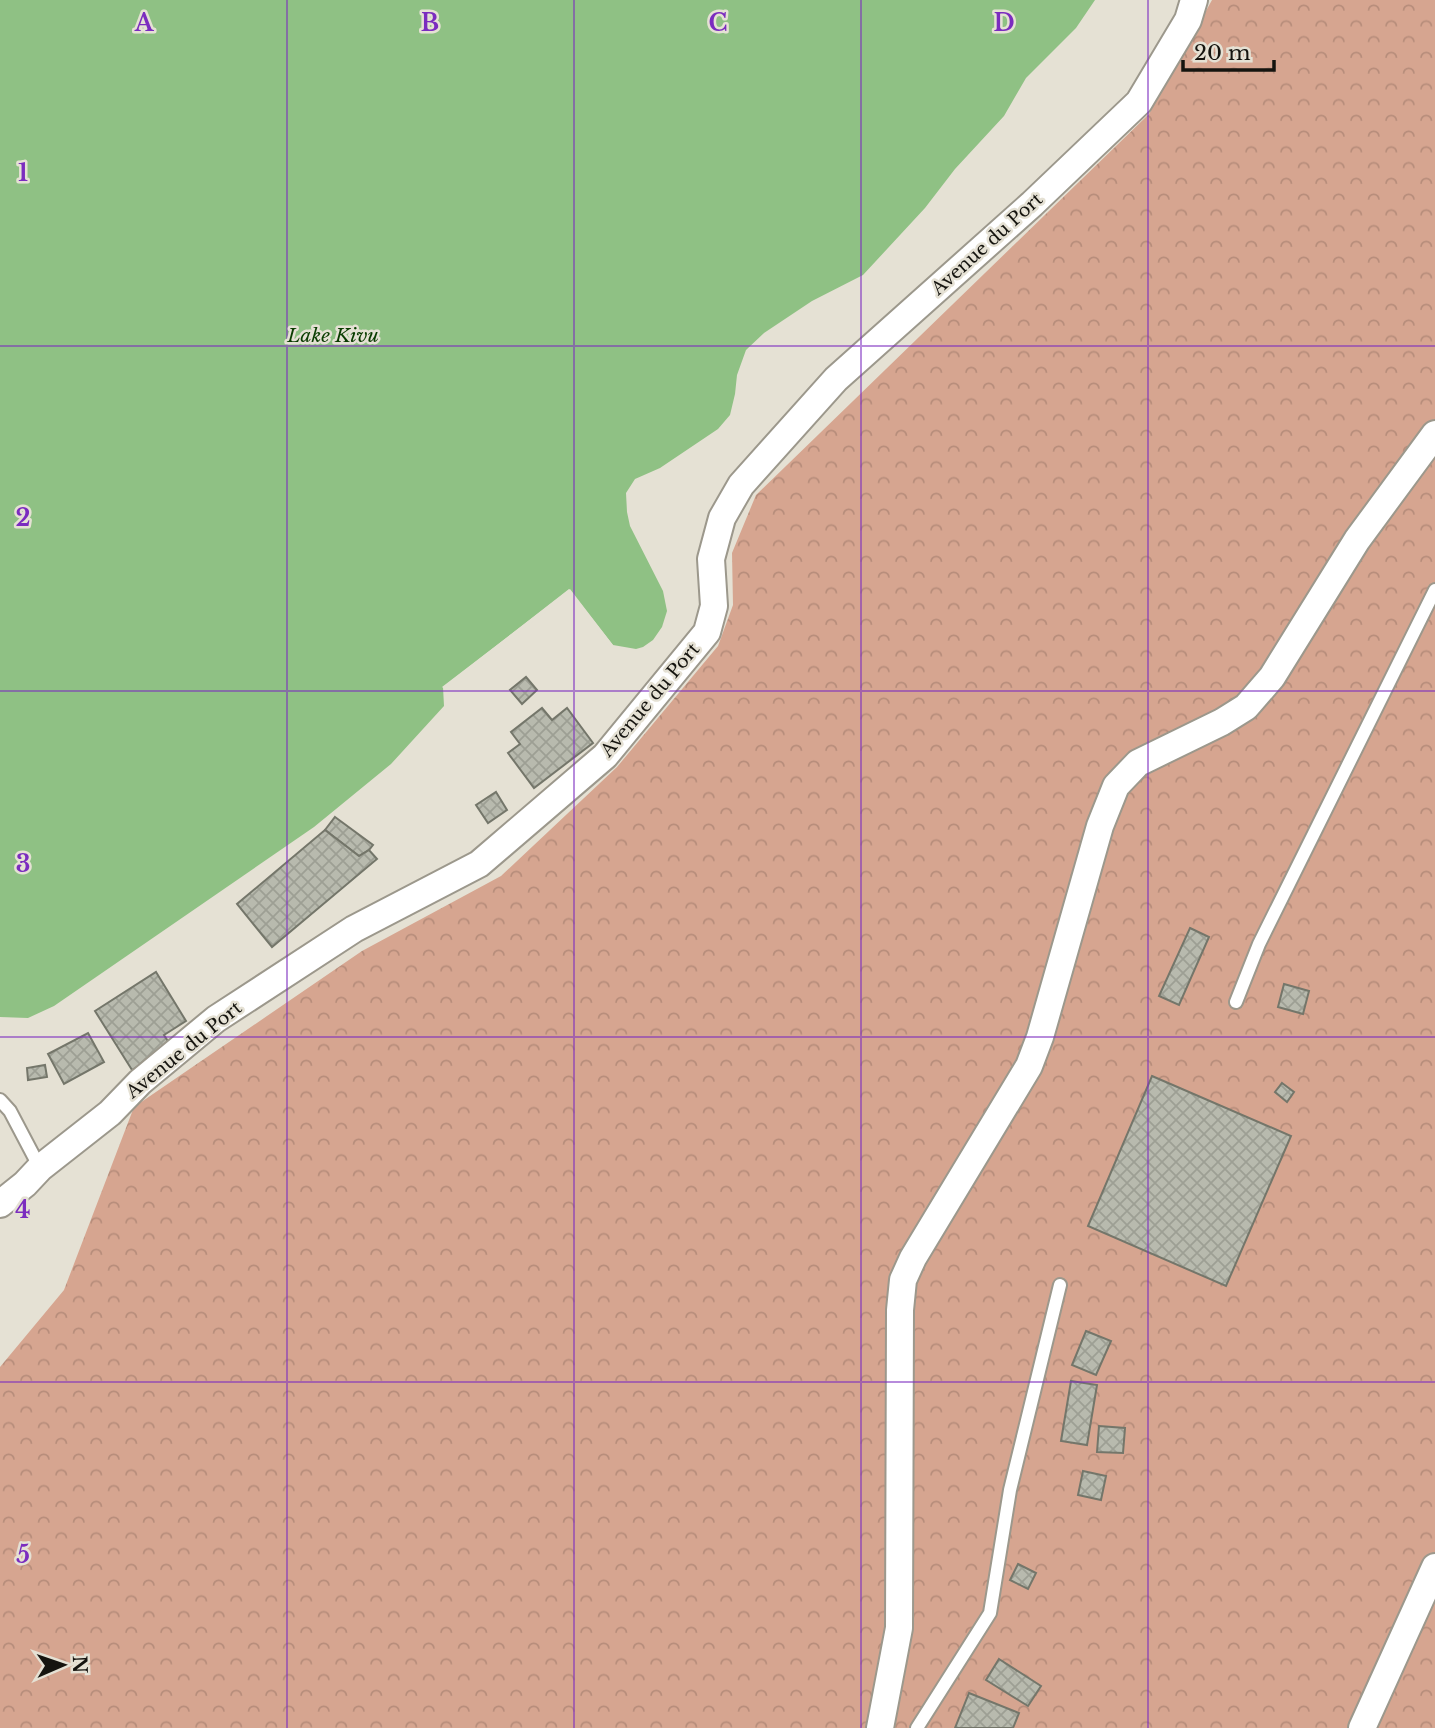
<svg xmlns="http://www.w3.org/2000/svg" width="1435" height="1728" font-family="'Libre Baskerville',serif">
  <style>
    .forest { fill: url(#forest-crowns) }
    .water { fill: #8fc184 }
    .pier { fill: #e5e1d4 }
    .building { fill: url(#building-cross-hatch); stroke: #74766a; stroke-width: 2 }
    .lines { fill: none; stroke-linecap: round; stroke-linejoin: round }
    .service-casing { stroke: #9c988c; stroke-width: 16 }
    .minor-casing { stroke: #9c988c; stroke-width: 30 }
    .service { stroke: #fff; stroke-width: 12 }
    .minor { stroke: #fff; stroke-width: 26 }
    .grid { fill: none; stroke: #7b2cbf; stroke-width: 2; stroke-opacity: 0.55 }
    .labels { text-anchor: middle; stroke-width: 5; stroke-linejoin: round; paint-order: stroke }
    .street-label { font-size: 18px; fill: #15140f; stroke: #e5e1d4 }
    .water-label { font-size: 19px; font-style: italic; fill: #0a3d00; stroke: #e5e1d4 }
    .grid-label { font-size: 23px; text-anchor: middle; font-weight: bold; fill: #7b2cbf; stroke: #e5e1d4; stroke-width: 5; stroke-linejoin: round; paint-order: stroke }
  </style>
  <defs>
    <pattern id="forest-crowns" width="20" height="18" patternUnits="userSpaceOnUse" patternTransform="scale(1.75)"><rect width="20" height="18" fill="#d6a590"/><path d="M2 6a3 3 0 1 1 6 0M12 15a3 3 0 1 1 6 0" fill="none" stroke="#b78d7b"/></pattern>
    <pattern id="building-cross-hatch" width="8" height="8" patternUnits="userSpaceOnUse" patternTransform="scale(1.75)"><rect width="8" height="8" fill="#b8baae"/><path d="M0 0l8 8M0 8l8-8" fill="none" stroke="#9d9f94"/></pattern>
  </defs>
  <rect width="100%" height="100%" fill="#e5e1d4"/>
  <polygon class="forest" points="1212,0 1435,0 1435,1728 0,1728 0,1367 64,1290 134,1107 362,951 501,876 617,767 718,646 733,605 732,553 756,495 1149,114"/>
  <polygon class="water" points="0,0 1095,0 1076,28 1026,78 1004,116 955,169 925,208 863,275 812,301 764,333 746,350 737,375 735,394 730,415 718,429 660,468 635,479 626,493 627,512 630,526 663,591 667,611 662,627 653,640 643,647 636,649 613,645 569,589 443,687 444,706 391,764 314,827 54,1006 28,1018 0,1017"/>
  <polygon class="pier" points="570,589 613,645 610,647 569,594 446,689 447,691 442,687"/>
  <g class="building">
    <polygon points="526,677 537,690 522,704 510,690"/>
    <polygon points="542,708 552,720 567,708 593,743 534,788 508,753 520,744 511,732"/>
    <polygon points="496,792 507,810 488,823 476,805"/>
    <polygon points="335,817 373,845 369,850 359,856 325,830"/>
    <polygon points="325,830 359,856 369,850 377,859 272,947 237,904"/>
    <polygon points="1190,928 1209,937 1179,1005 1159,996"/>
    <polygon points="156,972 186,1021 164,1035 171,1046 132,1070 95,1011"/>
    <polygon points="1284,984 1309,991 1303,1014 1278,1007"/>
    <polygon points="88,1033 104,1062 64,1084 48,1054"/>
    <polygon points="45,1065 47,1077 28,1080 27,1068"/>
    <polygon points="1152,1076 1291,1136 1226,1286 1088,1226"/>
    <polygon points="1282,1083 1294,1092 1287,1102 1275,1092"/>
    <polygon points="1086,1331 1111,1341 1096,1375 1072,1365"/>
    <polygon points="1071,1381 1097,1385 1087,1445 1061,1441"/>
    <polygon points="1099,1426 1125,1428 1123,1453 1097,1452"/>
    <polygon points="1083,1471 1106,1476 1101,1500 1078,1495"/>
    <polygon points="1018,1564 1036,1573 1028,1589 1010,1580"/>
    <polygon points="999,1659 1041,1686 1028,1706 986,1680"/>
    <polygon points="969,1693 1019,1713 1013,1728 955,1728"/>
  </g>
  <g class="lines">
    <defs>
      <g id="service">
        <polyline points="1236,1002 1259,944 1435,590"/>
        <polyline points="0,1100 10,1111 40,1168"/>
        <polyline points="917,1728 990,1613 1010,1490 1060,1285"/>
      </g>
      <g id="minor">
        <polyline points="0,1204 25,1184 40,1168 110,1113 140,1082 216,1019 354,929 479,864 605,756 707,632 714,606 711,559 722,518 741,485 836,379 1032,204 1139,102 1188,20 1194,0"/>
        <polyline points="880,1728 899,1628 900,1310 903,1280 913,1258 1029,1066 1040,1037 1100,826 1116,786 1138,763 1222,722 1246,707 1272,677 1357,540 1435,434"/>
        <polyline points="1362,1728 1435,1567"/>
      </g>
    </defs>
    <use href="#service" class="service-casing"/>
    <use href="#minor" class="minor-casing"/>
    <use href="#service" class="service"/>
    <use href="#minor" class="minor"/>
  </g>
  <path class="grid" d="M287,0V1728M574,0V1728M861,0V1728M1148,0V1728M0,346H1435M0,691H1435M0,1037H1435M0,1382H1435"/>
  <g class="labels">
    <g class="street-label">
      <text transform="translate(987 244) rotate(-42)" y="6">Avenue du Port</text>
      <text transform="translate(650 700) rotate(-50)" y="6">Avenue du Port</text>
      <text transform="translate(184 1050) rotate(-39)" y="6">Avenue du Port</text>
    </g>
    <g class="water-label">
      <text x="333" y="342">Lake Kivu</text>
    </g>
  </g>
  <g class="grid-label">
    <text x="144" y="31">A</text>
    <text x="430" y="31">B</text>
    <text x="718" y="31">C</text>
    <text x="1004" y="31">D</text>
    <text x="23" y="181">1</text>
    <text x="23" y="526">2</text>
    <text x="23" y="872">3</text>
    <text x="23" y="1218">4</text>
    <text x="23" y="1563">5</text>
  </g>
  <g transform="translate(63 1665) rotate(88)" stroke="#e5e1d4" stroke-width="5" paint-order="stroke">
  <path d="M0-5L12 26L0 18L-12 26Z" fill="#15140f"/>
  <text y="-10" font-size="19" font-weight="bold" text-anchor="middle" fill="#15140f">N</text>
  </g>
  <path d="M1183 60v10h91v-10" fill="none" stroke="#15140f" stroke-width="3.5"/>
  <text x="1194" y="60" font-size="21" fill="#15140f" stroke="#e5e1d4" stroke-width="5" paint-order="stroke">20 m</text>
</svg>
